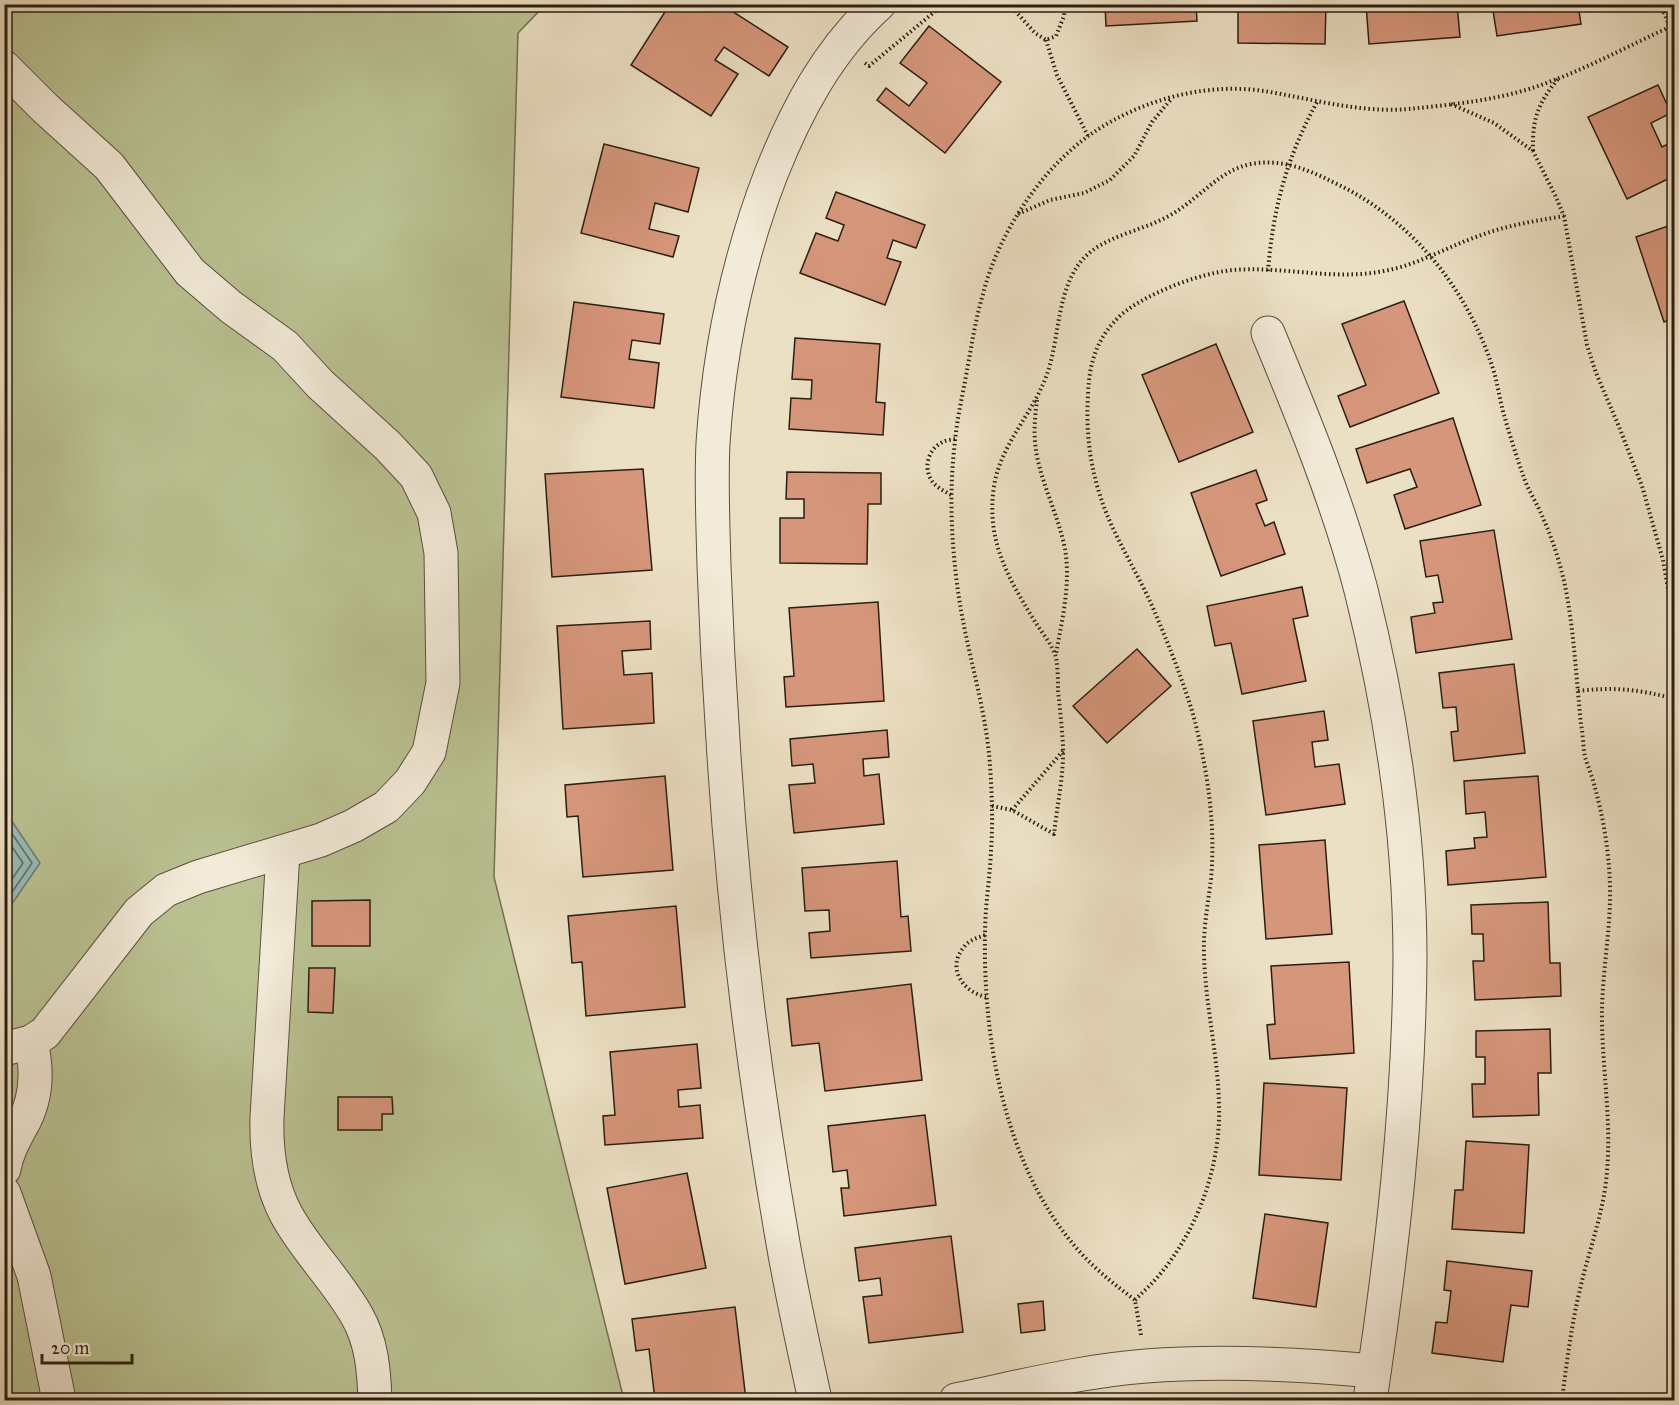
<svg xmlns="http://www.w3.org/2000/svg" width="1679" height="1405" font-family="'IM FELL Great Primer',serif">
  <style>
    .green { fill: #bac292; stroke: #727052; stroke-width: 1.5 }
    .water { fill: #99bdb7; stroke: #6d7d75; stroke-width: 1.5 }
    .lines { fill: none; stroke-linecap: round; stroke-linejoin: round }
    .shore { stroke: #626e64; stroke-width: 1.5 }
    .building { fill: #d6967b; stroke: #2b1e11; stroke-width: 1.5 }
    .minor-casing { stroke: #5b4e3e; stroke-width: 35 }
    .path { stroke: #2b1e11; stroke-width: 4; stroke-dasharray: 1.5 3; stroke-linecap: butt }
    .minor { stroke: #f3ebd9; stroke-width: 33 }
  </style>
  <rect width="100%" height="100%" fill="#ece0c4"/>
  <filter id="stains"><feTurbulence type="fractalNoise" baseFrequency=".00333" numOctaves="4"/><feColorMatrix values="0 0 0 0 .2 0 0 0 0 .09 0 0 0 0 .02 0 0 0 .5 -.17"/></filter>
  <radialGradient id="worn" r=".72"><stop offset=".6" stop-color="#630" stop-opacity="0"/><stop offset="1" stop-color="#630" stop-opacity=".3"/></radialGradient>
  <polygon class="green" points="5,5 545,5 518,33 494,877 624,1400 5,1400"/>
  <polygon class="water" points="5,811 40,863 5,914"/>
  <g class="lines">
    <g class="shore">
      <polyline points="4,822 32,863 4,904"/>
      <polyline points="4,835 23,863 4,891"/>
    </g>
  </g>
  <g class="building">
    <polygon points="670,4 721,4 788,47 769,76 724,47 715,60 738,74 711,116 631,65"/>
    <polygon points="1105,4 1196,4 1197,21 1106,26"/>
    <polygon points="1238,4 1326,4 1325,44 1238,43"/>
    <polygon points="1366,4 1457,4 1460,37 1369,44"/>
    <polygon points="1492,4 1578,4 1581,24 1497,36"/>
    <polygon points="929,26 1001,82 945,153 877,100 886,88 909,106 927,83 900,63"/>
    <polygon points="1658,85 1671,113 1651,123 1662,147 1674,141 1674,176 1627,199 1588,117"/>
    <polygon points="604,144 699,168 688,212 655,203 649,229 679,236 673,257 581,233"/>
    <polygon points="836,192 925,225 916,248 893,240 887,258 901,262 885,305 800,273 816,233 838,241 844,225 826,218"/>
    <polygon points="1674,224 1674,318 1664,322 1636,237"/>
    <polygon points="1404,301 1439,393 1350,427 1338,396 1366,385 1342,324"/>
    <polygon points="574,302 664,314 660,344 632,340 629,359 659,363 654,408 561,397"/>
    <polygon points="795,338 880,344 876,402 885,403 883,435 789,429 791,398 811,399 812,380 792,379"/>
    <polygon points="1216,344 1253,432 1179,462 1142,375"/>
    <polygon points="1453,418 1481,505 1405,529 1394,495 1417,487 1410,469 1367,483 1356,449"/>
    <polygon points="643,469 652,570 552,577 545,474"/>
    <polygon points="1256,470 1267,500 1256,504 1265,526 1274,522 1285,554 1221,576 1191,493"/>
    <polygon points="787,472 881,473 881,504 868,504 867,564 780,563 780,518 804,518 804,499 786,499"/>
    <polygon points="1494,530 1512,639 1416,653 1411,617 1435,613 1433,603 1443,602 1438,575 1426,577 1420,541"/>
    <polygon points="1302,587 1308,616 1293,619 1306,681 1242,694 1231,643 1215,646 1207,606"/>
    <polygon points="878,602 884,701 786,707 784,677 794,676 789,608"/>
    <polygon points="650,621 651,649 622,651 624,675 652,673 654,723 563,729 557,626"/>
    <polygon points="1137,649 1171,686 1107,743 1073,706"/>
    <polygon points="1514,664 1525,753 1454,761 1451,732 1458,731 1456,707 1443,708 1439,673"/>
    <polygon points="1324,711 1328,740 1312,742 1315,767 1339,764 1345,804 1266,815 1253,721"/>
    <polygon points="887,730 889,757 863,759 864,776 879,774 884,824 794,833 789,785 815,783 813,764 792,766 790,739"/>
    <polygon points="665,776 673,870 583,877 578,816 567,817 565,785"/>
    <polygon points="1538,776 1546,877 1448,885 1446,851 1475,848 1474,838 1487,837 1485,812 1466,814 1464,781"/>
    <polygon points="1325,840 1332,934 1266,939 1259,845"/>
    <polygon points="897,861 901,917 908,916 911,951 811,958 809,933 830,931 829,910 805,911 802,868"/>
    <polygon points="370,900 370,946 312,946 312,901"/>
    <polygon points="1548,902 1550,963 1560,963 1561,996 1475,1000 1473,961 1484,961 1483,934 1472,934 1471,905"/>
    <polygon points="676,906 685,1007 586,1016 582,962 572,963 568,916"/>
    <polygon points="1349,962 1354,1053 1270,1059 1267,1025 1275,1024 1271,966"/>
    <polygon points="309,968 335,968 333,1013 308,1012"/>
    <polygon points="911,984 922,1080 825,1091 819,1043 792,1046 787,999"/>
    <polygon points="1550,1029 1551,1073 1538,1073 1539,1115 1473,1117 1472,1084 1485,1084 1485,1057 1476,1057 1476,1031"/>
    <polygon points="697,1044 701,1088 678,1090 679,1107 700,1105 703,1138 605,1145 603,1116 615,1115 610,1052"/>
    <polygon points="1264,1083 1347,1088 1341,1180 1259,1175"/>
    <polygon points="338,1097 392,1097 393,1114 382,1114 382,1130 338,1130"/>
    <polygon points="925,1115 936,1205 844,1216 841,1188 849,1188 847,1170 833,1172 828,1126"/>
    <polygon points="1466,1141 1529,1145 1524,1233 1452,1229 1455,1190 1463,1190"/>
    <polygon points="687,1173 706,1268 625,1284 607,1188"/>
    <polygon points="1265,1214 1328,1223 1316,1307 1253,1298"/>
    <polygon points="951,1236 963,1332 869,1343 863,1297 882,1295 880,1278 859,1281 855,1248"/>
    <polygon points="1447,1261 1532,1271 1528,1307 1511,1305 1503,1362 1432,1353 1436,1322 1447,1323 1451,1291 1444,1290"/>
    <polygon points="1043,1301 1045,1330 1021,1333 1018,1304"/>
    <polygon points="735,1307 746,1400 655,1400 649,1349 636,1351 632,1319"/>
  </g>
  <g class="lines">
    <defs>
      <g id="minor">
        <polyline points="4,67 45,108 109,166 190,272 231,307 285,346 320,384 388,446 416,476 434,513 441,553 443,683 429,752 410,782 386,807 353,826 321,840 198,877 166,890 139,912 45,1033 31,1042 4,1049"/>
        <path d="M1268,333C1303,417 1338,502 1361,590C1391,710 1410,835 1410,959C1409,1107 1392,1254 1370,1400"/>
        <path d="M283,852L267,1117C266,1151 270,1184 286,1214C306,1251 337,1280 357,1316C372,1342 374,1372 375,1400"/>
        <path d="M4,1169C7,1152 14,1140 22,1125C37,1099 38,1071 31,1042"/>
        <polyline points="4,1193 34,1276 59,1400"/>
        <path d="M815,1400C804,1348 792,1296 783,1243C754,1077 733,908 723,740C719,682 716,624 714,566C713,525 711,484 713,443C719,351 738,260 771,174C796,111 828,50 879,4"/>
        <path d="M956,1400C1019,1387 1081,1371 1146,1366C1222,1360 1298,1364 1374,1371"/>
      </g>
    </defs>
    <use href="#minor" class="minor-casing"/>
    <g class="path">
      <polyline points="1009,4 1035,33 1046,40 1056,36 1064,16 1065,4"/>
      <polyline points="1660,4 1670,27"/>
      <polyline points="1046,40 1057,75 1088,136"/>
      <polyline points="865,63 869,66 944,4"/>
      <polyline points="1451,104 1494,123 1533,151 1555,195 1564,216 1587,345 1596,373 1620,429 1642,486 1663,560 1674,623"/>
      <path d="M1533,151C1532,119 1538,103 1558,79"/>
      <polyline points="1018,214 1050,200 1084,193 1110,180 1134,156 1152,122 1172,98"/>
      <path d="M1268,271C1273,208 1287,157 1317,102"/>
      <path d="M1037,400C1034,422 1033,443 1039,465C1046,493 1059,519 1065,549C1071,584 1062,620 1056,654"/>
      <path d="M951,495C944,491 936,487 932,481C923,468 928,450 941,443C945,440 950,440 955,439"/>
      <path d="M1578,691C1613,687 1640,689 1674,699"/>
      <path d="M992,806L1012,810L1054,834C1057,806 1064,775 1063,746C1062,728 1060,709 1058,691C1058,681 1058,668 1056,658C1053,645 1041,632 1034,620C1007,576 986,540 994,486C1001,444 1031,416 1046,377C1061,338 1055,284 1088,254C1110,234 1151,229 1177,211C1202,195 1221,170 1251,164C1281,158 1309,170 1335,183C1413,220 1469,291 1494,372C1498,386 1500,401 1504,415C1510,436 1517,458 1524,478C1529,492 1538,505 1543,518C1552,538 1559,560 1564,581C1574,627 1576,677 1581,724C1583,734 1583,746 1585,757C1588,767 1593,778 1595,788C1604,820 1609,853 1610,886C1611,927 1603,967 1602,1008C1601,1071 1615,1132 1604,1195C1599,1224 1589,1252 1582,1281C1572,1320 1567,1360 1562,1400"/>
      <polyline points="1012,810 1063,751"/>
      <path d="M985,935C977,938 969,940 964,947C946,968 963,992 986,997"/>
      <path d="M1135,1300C1144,1291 1153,1283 1161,1273C1199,1227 1221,1164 1219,1105C1218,1054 1205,1004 1204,954C1203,929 1208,904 1211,879C1216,824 1207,767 1193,714C1182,678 1168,643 1153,608C1136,569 1111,533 1099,492C1089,460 1086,428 1088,395C1089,362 1097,337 1122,314C1138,301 1156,293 1175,285C1194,278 1213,272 1233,270C1284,266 1333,281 1384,271C1417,265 1445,248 1476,237C1504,226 1534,221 1564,216"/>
      <path d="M1141,1335L1135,1300C1115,1285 1096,1270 1079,1251C1005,1168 983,1042 985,934C985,906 990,878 991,850C993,822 992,794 990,766C986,706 966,650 958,591C951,541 949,491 955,441C957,419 962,398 966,376C971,349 975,321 983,294C998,234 1041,169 1091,134C1142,99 1209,81 1270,92C1316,100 1361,113 1409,109C1448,105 1490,101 1529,89C1579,73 1626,47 1674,25"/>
      <polyline points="1660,1400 1674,1392"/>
    </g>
    <use href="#minor" class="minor"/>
  </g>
  <rect width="1679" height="1405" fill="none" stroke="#ece0c4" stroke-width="24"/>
  <rect x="6" y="6" width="1667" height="1393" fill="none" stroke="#2b1e11" stroke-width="3"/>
  <rect x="12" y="12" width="1655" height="1381" fill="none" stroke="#2b1e11" stroke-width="1.5"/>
  <path d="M42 1354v9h90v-9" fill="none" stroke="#2b1e11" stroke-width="3"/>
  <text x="51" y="1354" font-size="18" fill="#2b1e11" stroke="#f3ebd9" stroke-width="4.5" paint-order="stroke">20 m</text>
  <rect width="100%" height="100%" filter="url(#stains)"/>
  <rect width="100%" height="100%" fill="url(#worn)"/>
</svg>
